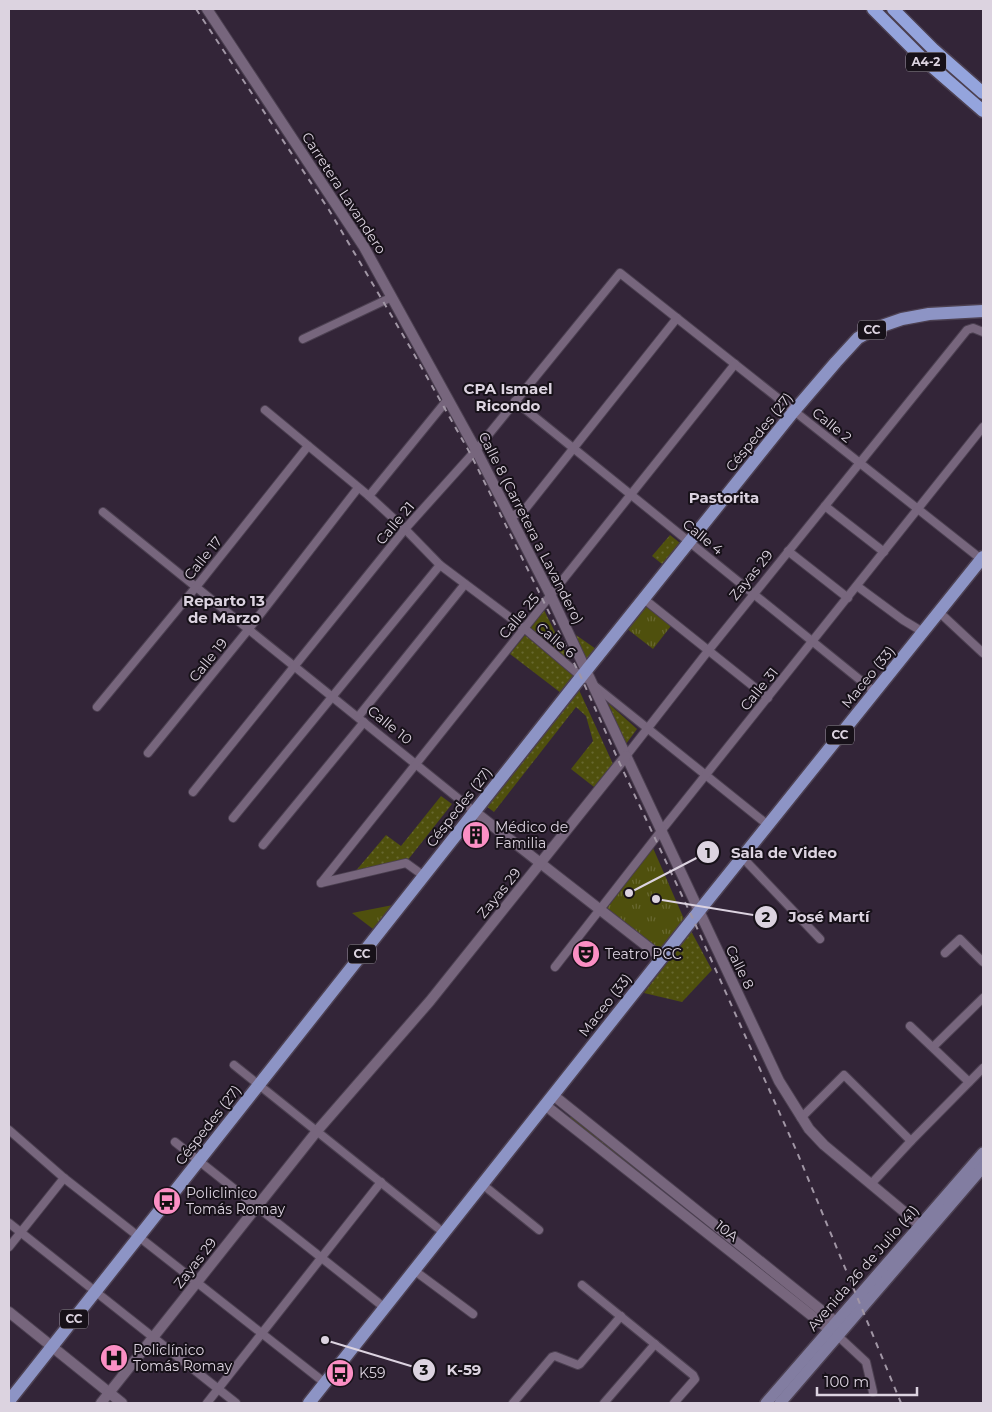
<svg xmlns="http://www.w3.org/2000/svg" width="992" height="1412" font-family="Montserrat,sans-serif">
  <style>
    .grass { fill: url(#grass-dots) }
    .park { fill: url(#park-tufts) }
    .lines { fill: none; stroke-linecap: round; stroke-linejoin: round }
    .minor-casing { stroke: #4c4051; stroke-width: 10 }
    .tertiary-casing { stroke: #4c4051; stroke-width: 12 }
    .secondary-casing { stroke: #4c4051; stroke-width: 14 }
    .primary-casing { stroke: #4c4051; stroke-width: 15 }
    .trunk-casing { stroke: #4c4051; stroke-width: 15 }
    .minor { stroke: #77667d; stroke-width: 8 }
    .tertiary { stroke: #77667d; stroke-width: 10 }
    .secondary { stroke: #827da1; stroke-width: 11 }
    .primary { stroke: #8d94c5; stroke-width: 12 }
    .trunk { stroke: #94a4dd; stroke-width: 12 }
    .rail { stroke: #a196a5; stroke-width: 2; stroke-dasharray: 6 6; stroke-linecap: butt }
    .labels { text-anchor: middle; stroke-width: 4; stroke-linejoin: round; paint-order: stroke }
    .shield { fill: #171119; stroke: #a199a4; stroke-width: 1 }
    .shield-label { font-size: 12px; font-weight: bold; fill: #dcd3e0 }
    .street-label { font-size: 14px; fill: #dcd3e0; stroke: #171119 }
    .poi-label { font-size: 14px; fill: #dcd3e0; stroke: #171119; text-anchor: start }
    .neighbourhood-label { font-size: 15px; font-weight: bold; fill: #dcd3e0; stroke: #171119 }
    .leader { fill: none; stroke: #dcd3e0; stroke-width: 2 }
    .callout-dot { fill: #dcd3e0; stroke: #171119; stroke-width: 2 }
    .mark-label { font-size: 15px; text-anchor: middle; font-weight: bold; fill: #111 }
    .callout-label { font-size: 15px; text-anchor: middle; font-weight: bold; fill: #dcd3e0; stroke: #171119; stroke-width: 4; stroke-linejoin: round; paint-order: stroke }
  </style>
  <defs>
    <pattern id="grass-dots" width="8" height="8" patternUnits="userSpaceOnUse" patternTransform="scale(1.25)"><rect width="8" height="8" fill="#4f500d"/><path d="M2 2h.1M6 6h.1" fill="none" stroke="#686830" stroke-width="1.8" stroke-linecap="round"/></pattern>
    <pattern id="park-tufts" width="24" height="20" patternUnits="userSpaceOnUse" patternTransform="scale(1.25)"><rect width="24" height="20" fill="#4f500d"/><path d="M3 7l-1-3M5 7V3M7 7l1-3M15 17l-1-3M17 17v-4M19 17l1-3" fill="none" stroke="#686830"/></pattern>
  </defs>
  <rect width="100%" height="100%" fill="#332538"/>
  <g class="grass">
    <polygon points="670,535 680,543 662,564 652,556"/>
    <polygon points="544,610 572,666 530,629"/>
    <polygon points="525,635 573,675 573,678 561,693 510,654"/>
    <polygon points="576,635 596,649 586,661"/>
    <polygon points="579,690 613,764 594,787 571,769 593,741 586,716 576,707 494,812 486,806"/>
    <polygon points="608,703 637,729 626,744"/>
    <polygon points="441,796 452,804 407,861 354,873 386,835 401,846"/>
    <polygon points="691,931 712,970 682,1002 644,993"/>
    <polygon points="573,1116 659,1185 657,1187 571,1120 570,1117"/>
  </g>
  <g class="park">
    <polygon points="644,605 671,626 653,649 626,628"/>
    <polygon points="653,848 684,919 660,950 607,908"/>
    <polygon points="393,905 373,929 352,913"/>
  </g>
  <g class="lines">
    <defs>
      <g id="minor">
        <polyline points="303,339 392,297"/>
        <polyline points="515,401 875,692"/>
        <polyline points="265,410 369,496 405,529 440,565 524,628 584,679"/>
        <polyline points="369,496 448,399"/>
        <polyline points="825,506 884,552"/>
        <polyline points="103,512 475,812"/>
        <polyline points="511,517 526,508 677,318"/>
        <polyline points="788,551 848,598"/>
        <polyline points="857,586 903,620 923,632"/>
        <polyline points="644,599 768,698"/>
        <polyline points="939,612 983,653"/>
        <polyline points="596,687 768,825"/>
        <polyline points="97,707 196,587 308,446"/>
        <polyline points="358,717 465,584"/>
        <polyline points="148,753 248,630 358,488"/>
        <polyline points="626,756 708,651 967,330 973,328 983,332"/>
        <polyline points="193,792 405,529 476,450 620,273 981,559"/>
        <polyline points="233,818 440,565"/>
        <polyline points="263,845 364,722"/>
        <polyline points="742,857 820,939"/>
        <polyline points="321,883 735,364"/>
        <polyline points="321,883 406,863 424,876"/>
        <polyline points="945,953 960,939 983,962"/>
        <polyline points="555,967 661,831 983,427"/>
        <polyline points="910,1026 969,1082"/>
        <polyline points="933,1047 983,998"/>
        <polyline points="234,1065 444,1233"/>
        <polyline points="801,1118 844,1075 911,1141"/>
        <polyline points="9,1130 64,1178 325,1383"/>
        <polyline points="175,1142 385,1308"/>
        <polyline points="482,1184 539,1230"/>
        <polyline points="871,1184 911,1141 983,1068"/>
        <polyline points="9,1223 236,1403"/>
        <polyline points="9,1247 64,1178"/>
        <polyline points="415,1271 473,1314"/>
        <polyline points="582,1285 693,1375 695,1379 674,1403"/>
        <polyline points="838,1336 866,1362 873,1392"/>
        <polyline points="207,1403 381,1182"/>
        <polyline points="513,1403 552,1357 555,1356 578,1365 580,1364 621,1316"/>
        <polyline points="604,1403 655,1344"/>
      </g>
      <g id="tertiary">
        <polyline points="207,9 364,247 476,450 551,596 779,1081 809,1129 824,1145 926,1230"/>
        <polyline points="475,812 662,958"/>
        <polyline points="553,1095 842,1327"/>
        <polyline points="545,1105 835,1334"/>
        <polyline points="9,1312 122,1403"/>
        <polyline points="101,1403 317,1131 430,1001 626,756"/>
      </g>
      <g id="secondary">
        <polyline points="766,1403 983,1153"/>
        <polyline points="780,1403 983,1167"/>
      </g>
      <g id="primary">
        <polyline points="9,1401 581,677 794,411 836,362 858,338 876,328 902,319 929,314 983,311"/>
        <polyline points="309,1403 699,911 983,557"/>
      </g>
      <g id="trunk">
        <polyline points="873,9 922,58 983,111"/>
        <polyline points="893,9 933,49 983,93"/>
      </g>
    </defs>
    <use href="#minor" class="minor-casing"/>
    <use href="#tertiary" class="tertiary-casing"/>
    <use href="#secondary" class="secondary-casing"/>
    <use href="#primary" class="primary-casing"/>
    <use href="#trunk" class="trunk-casing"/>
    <use href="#minor" class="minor"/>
    <use href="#tertiary" class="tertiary"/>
    <use href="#secondary" class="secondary"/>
    <use href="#primary" class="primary"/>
    <use href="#trunk" class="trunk"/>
    <polyline class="rail" points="196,9 329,210 410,347 471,455 581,677 620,764 693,919 797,1152 901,1403"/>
  </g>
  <defs>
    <symbol id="building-disc" viewBox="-11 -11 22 22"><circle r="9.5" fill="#fb8fc4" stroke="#171119"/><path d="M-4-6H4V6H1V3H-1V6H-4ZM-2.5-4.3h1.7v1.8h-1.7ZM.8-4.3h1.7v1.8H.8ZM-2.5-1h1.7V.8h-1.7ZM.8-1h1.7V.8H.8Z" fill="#111"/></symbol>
    <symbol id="theatre-disc" viewBox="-11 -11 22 22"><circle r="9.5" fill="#fb8fc4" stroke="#171119"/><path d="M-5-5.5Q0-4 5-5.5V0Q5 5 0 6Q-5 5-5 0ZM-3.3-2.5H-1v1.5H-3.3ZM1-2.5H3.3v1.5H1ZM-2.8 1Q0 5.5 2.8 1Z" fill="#111"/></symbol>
    <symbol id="bus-disc" viewBox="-11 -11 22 22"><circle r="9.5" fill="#fb8fc4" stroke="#171119"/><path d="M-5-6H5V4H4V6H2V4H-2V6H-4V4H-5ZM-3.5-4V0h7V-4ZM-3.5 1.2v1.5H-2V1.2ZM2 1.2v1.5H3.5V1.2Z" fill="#111"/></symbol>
    <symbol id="hospital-disc" viewBox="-11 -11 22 22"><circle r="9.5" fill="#fb8fc4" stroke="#171119"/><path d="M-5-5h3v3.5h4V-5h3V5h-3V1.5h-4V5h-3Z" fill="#111"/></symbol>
  </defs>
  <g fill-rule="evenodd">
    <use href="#building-disc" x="460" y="819" width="32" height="32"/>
    <use href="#theatre-disc" x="570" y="938" width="32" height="32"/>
    <use href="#bus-disc" x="151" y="1185" width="32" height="32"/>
    <use href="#hospital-disc" x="98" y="1342" width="32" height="32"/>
    <use href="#bus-disc" x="324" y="1357" width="32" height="32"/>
  </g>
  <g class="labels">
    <g class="shield">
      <rect x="906" y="52.5" width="40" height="19" rx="4"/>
      <rect x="858" y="320.5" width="28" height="19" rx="4"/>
      <rect x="826" y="725.5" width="28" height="19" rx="4"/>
      <rect x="348" y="944.5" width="28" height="19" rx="4"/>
      <rect x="60" y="1309.5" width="28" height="19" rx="4"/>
    </g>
    <g class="shield-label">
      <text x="926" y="66">A4-2</text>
      <text x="872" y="334">CC</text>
      <text x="840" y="739">CC</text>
      <text x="362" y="958">CC</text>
      <text x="74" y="1323">CC</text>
    </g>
    <g class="street-label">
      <text transform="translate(344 193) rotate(57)" y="5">Carretera Lavandero</text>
      <text transform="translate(832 425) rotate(39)" y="5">Calle 2</text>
      <text transform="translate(759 432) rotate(-51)" y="5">Céspedes (27)</text>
      <text transform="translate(395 523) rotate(-50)" y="5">Calle 21</text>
      <text transform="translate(531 528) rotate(63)" y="5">Calle 8 (Carretera a Lavandero)</text>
      <text transform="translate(703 537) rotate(39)" y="5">Calle 4</text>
      <text transform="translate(203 558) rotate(-51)" y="5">Calle 17</text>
      <text transform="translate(751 575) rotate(-51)" y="5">Zayas 29</text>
      <text transform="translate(519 616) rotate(-50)" y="5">Calle 25</text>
      <text transform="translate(556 640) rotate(40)" y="5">Calle 6</text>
      <text transform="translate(208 660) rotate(-51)" y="5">Calle 19</text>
      <text transform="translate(868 677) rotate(-51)" y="5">Maceo (33)</text>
      <text transform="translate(759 689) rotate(-51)" y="5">Calle 31</text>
      <text transform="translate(390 725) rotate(39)" y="5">Calle 10</text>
      <text transform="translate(459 807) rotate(-52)" y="5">Céspedes (27)</text>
      <text transform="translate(499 893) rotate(-51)" y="5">Zayas 29</text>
      <text transform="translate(740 967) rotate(64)" y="5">Calle 8</text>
      <text transform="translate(605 1005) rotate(-52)" y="5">Maceo (33)</text>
      <text transform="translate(208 1125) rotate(-52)" y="5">Céspedes (27)</text>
      <text transform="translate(727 1231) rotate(38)" y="5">10A</text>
      <text transform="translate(195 1263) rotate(-52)" y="5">Zayas 29</text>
      <text transform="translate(863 1268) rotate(-49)" y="5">Avenida 26 de Julio (41)</text>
    </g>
    <g class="poi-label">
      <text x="495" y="832">Médico de<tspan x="495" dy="16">Familia</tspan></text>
      <text x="605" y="959">Teatro PCC</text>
      <text x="186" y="1198">Policlinico<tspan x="186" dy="16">Tomás Romay</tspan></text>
      <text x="133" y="1355">Policlínico<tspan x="133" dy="16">Tomás Romay</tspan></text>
      <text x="359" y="1378">K59</text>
    </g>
    <g class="neighbourhood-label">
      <text x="508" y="394">CPA Ismael<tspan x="508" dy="17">Ricondo</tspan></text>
      <text x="724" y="503">Pastorita</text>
      <text x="224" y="606">Reparto 13<tspan x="224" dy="17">de Marzo</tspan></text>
    </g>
  </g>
  <path class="leader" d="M629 893L708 852M656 899L766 917M325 1340L424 1370"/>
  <g class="callout-dot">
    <circle cx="629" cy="893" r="5"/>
    <circle cx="656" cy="899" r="5"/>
    <circle cx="325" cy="1340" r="5"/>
    <circle cx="708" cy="852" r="12"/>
    <circle cx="766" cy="917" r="12"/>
    <circle cx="424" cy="1370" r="12"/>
  </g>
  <g class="mark-label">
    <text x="708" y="858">1</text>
    <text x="766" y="922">2</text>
    <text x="424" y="1375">3</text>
  </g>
  <g class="callout-label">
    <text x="784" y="858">Sala de Video</text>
    <text x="829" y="922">José Martí</text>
    <text x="464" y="1375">K-59</text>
  </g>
  <rect width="992" height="1412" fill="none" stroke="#dcd3e0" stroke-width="20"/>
  <path d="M817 1387v8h100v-8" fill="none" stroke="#dcd3e0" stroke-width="2.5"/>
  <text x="824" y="1387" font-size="15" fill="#dcd3e0" stroke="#171119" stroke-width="4" paint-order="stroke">100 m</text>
</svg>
